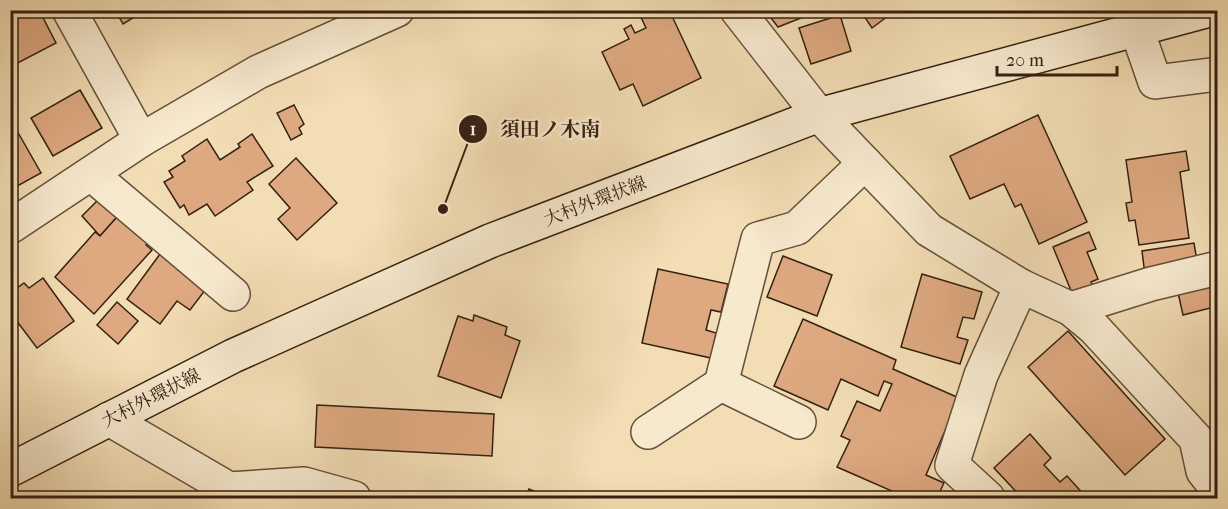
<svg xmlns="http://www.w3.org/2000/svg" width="1228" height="509" font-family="'IM FELL French Canon','Noto Serif JP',serif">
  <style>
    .building { fill: #dea981; stroke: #342012; stroke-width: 1.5 }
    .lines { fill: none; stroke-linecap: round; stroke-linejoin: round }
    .minor-casing { stroke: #644f3a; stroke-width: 36 }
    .secondary-casing { stroke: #342012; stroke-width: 36 }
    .minor { stroke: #f7e9ce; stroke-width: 33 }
    .secondary { stroke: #f7e9ce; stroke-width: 33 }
    .labels { text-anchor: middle; stroke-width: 5; stroke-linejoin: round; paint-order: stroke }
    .street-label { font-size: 18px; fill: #342012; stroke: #f7e9ce }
    .leader { fill: none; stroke: #342012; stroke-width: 2 }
    .callout-dot { fill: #342012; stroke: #f7e9ce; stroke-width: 2 }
    .mark-label { font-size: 18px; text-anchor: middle; font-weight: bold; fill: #fff }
    .callout-label { font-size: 20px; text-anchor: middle; font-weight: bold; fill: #342012; stroke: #f7e9ce; stroke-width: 5; stroke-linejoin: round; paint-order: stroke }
  </style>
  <rect width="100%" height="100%" fill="#f3ddb4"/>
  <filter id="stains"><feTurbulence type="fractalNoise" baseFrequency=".00333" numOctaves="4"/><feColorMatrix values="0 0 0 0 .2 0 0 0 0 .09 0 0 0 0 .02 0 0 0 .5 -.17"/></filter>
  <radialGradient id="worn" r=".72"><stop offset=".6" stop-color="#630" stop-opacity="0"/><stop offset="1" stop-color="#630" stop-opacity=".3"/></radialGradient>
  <g class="building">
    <polygon points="10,10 39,10 56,43 10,67"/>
    <polygon points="115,10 146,10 123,24"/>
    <polygon points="662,10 666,17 671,14 701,78 643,106 633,84 620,90 602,52 629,39 624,29 631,25 635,33 646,28 638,11"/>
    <polygon points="765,10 804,10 806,16 778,27"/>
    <polygon points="860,10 896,10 872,28"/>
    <polygon points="840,15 851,51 811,64 799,28"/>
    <polygon points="80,90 102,128 53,156 31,118"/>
    <polygon points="294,105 304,124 299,128 302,134 291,140 277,113"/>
    <polygon points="1038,115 1087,222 1039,244 1021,204 1015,207 1004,184 970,199 950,156"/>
    <polygon points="16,129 41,173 10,190 10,132"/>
    <polygon points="252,134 273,166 247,182 253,190 215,216 207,204 189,215 184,205 180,208 164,182 173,177 169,171 185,161 182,156 207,139 220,160 240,147 238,144"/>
    <polygon points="1186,151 1189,170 1180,172 1189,238 1139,245 1135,220 1129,221 1126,203 1132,202 1126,160"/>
    <polygon points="296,158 337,203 297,240 278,219 290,208 269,184"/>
    <polygon points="99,199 117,217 100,236 82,216"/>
    <polygon points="117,217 151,240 146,245 152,250 94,314 55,277 95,232 100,236"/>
    <polygon points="1089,232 1096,249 1087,252 1098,279 1091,282 1092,285 1072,293 1053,247"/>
    <polygon points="1194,243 1198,267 1145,275 1142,251"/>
    <polygon points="160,254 206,289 190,310 177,301 160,324 127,299"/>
    <polygon points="783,256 832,275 817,316 767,297"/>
    <polygon points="658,269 728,284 721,312 711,310 706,330 716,333 711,358 642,343"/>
    <polygon points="922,274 982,292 974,319 963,317 957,337 968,340 960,364 901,347"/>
    <polygon points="1218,277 1218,306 1183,315 1177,288"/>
    <polygon points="43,278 74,321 37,348 10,312 10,293 24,283 29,288"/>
    <polygon points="117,302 138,321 118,344 97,325"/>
    <polygon points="474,315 507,327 505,335 520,341 501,398 438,376 458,316 473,321"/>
    <polygon points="803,319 896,360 893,369 959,398 926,475 944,483 937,498 888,498 892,491 837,467 850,440 841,436 857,401 880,411 892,384 884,381 878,396 841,379 828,410 774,386"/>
    <polygon points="1068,331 1165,439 1125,475 1028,367"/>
    <polygon points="317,405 494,414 492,456 315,447"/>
    <polygon points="1030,434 1051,458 1044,465 1060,482 1067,476 1087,498 1022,498 994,468"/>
    <polygon points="529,489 550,498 525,498"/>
    <polygon points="1163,491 1169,498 1154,498"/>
  </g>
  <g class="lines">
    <defs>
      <g id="minor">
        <polyline points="69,10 141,140"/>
        <polyline points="737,10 819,115 929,230 1021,286 1071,309 1094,328 1196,439 1203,471 1218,490"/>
        <polyline points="1137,30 1155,82 1218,74"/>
        <polyline points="91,174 233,294"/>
        <polyline points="10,227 141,140 258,72 397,10"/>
        <polyline points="1071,309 1151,284 1218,268"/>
        <polyline points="721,384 799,422"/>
        <polyline points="109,419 229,489 304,484 354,498"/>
        <polyline points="648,432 721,384 758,239 797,228 865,163"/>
        <polyline points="988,498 952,465 981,375 1021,286"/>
      </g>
      <polyline id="secondary" points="10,470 233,356 490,241 819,115 1209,10"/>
    </defs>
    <use href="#minor" class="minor-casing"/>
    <use href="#secondary" class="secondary-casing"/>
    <use href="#minor" class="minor"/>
    <use href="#secondary" class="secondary"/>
  </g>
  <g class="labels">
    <g class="street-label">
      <text transform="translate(595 201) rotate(-21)" y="6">大村外環状線</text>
      <text transform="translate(151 398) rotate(-27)" y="6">大村外環状線</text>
    </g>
  </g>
  <path class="leader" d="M443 209L473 129"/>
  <g class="callout-dot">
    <circle cx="443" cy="209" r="6"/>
    <circle cx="473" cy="129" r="15"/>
  </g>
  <g class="mark-label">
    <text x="473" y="135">1</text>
  </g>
  <g class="callout-label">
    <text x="550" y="136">須田ノ木南</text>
  </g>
  <rect width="1228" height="509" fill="none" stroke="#f3ddb4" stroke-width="36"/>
  <rect x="12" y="12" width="1204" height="485" fill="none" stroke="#342012" stroke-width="3"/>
  <rect x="18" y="18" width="1192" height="473" fill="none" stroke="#342012" stroke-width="1.5"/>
  <path d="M997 66v9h120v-9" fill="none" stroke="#342012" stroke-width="3"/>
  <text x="1006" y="66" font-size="18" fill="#342012" stroke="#f7e9ce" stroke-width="4.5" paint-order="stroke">20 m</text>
  <rect width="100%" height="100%" filter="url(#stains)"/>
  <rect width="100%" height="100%" fill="url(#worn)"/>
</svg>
